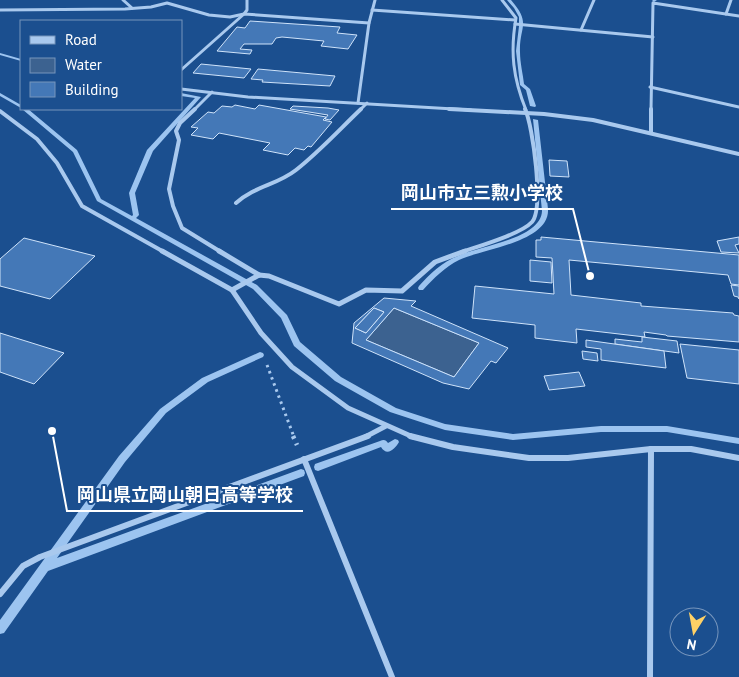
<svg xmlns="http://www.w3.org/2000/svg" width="739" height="677" font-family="'PT Sans','Noto Sans JP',sans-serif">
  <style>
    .water { fill: #3c6290; stroke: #9cc4f0 }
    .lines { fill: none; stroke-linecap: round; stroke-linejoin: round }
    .stream { fill: #9cc4f0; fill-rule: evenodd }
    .building { fill: #4478b7; stroke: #cfe3fa; fill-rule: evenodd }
    .path-far1 { stroke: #a9c9ee; stroke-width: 3; stroke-dasharray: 2.5 4; stroke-linecap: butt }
    .path { stroke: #a9c9ee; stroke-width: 4.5; stroke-dasharray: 3 5; stroke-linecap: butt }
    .minor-far3 { stroke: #a9c9ee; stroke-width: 3 }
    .minor-far2 { stroke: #a9c9ee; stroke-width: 4 }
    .minor-far1 { stroke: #a9c9ee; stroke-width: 5 }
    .minor { stroke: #a9c9ee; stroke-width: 6 }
    .leader { fill: none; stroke: #fff; stroke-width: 2 }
    .callout-dot { fill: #fff; stroke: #1b4f8f; stroke-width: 2 }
    .callout-label { font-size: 18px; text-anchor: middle; font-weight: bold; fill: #fff; stroke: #1b4f8f; stroke-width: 4; stroke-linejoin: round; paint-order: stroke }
  </style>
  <rect width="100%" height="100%" fill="#1b4f8f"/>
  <polygon class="water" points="394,308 479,343 454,377 366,340"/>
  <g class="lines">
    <g class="stream">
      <path d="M507,0H511C532,24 519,26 520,52C520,63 523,74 524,84L530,89L536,106L535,107L530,106L526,90L520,85L516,51L519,26V17L514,8Z"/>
      <polygon points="653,0 657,0 654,2 652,1"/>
      <polygon points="0,53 21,59 21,61 0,55"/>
      <polygon points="0,93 21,105 21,108 0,96"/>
      <polygon points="181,93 201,97 153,151 135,193 139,215 136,218 257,285 287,315 300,342 341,377 396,408 445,424 513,434 601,426 667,426 739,438 739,444 667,432 601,432 513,440 445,430 390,412 335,381 294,346 281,318 253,289 97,201 73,152 22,109 28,109 77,150 101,199 132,216 133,215 129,193 147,150 195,98 181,96"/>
      <path d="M533,119L538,120L548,209C550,242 482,249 459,260C445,267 434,278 423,290H419L418,288L419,286C430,274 442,262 458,256C479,246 541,239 542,211Z"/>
      <polygon points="260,352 263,353 264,355 263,357 208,382 166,413 125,462 57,558 301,469 304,470 305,473 304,476 48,571 4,633 0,634 0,620 119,456 160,409 202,378"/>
      <path d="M395,439L398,440L399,442C395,449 387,457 381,447L318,471L315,470L314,467L315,464L380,441C384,439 386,440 388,443Z"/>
    </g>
  </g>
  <g class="building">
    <polygon points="250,21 340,27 337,33 357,35 348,49 321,46 324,41 282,37 276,38 272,44 244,44 240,49 252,50 250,54 217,51 237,27 245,28"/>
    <polygon points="201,64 251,69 244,78 193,73"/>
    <polygon points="258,69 335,76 330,86 262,82 263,80 251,79"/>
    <polygon points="235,105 255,109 259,105 326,117 323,120 332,122 311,147 308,146 304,150 295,148 288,155 263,150 270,143 219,133 213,139 191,135 198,128 191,127 208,112 214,113 222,106 232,107"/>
    <polygon points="293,106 328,108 339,110 330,120 325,119 328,115 290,109"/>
    <polygon points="549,160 567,161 569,177 550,176"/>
    <polygon points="541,237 739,255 739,285 731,284 728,275 569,260 571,295 641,303 641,306 733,313 734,315 739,316 739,342 667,336 666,335 644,332 645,337 576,329 577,343 535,338 535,325 472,318 475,286 554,294 552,258 536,257 536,240 541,240"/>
    <polygon points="739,237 739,244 735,245 739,253 721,252 717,241"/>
    <polygon points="24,238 95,256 50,299 0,286 0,259"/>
    <polygon points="530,260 551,262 552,283 530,281"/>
    <polygon points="731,285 739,286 739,299 738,297 734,296"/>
    <path d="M384,298L416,301L411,306L508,348L496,363L491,361L469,389L443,383L352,343L354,323ZM374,308L384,312L366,333L355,328ZM394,308L479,343L454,377L366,340Z"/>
    <polygon points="374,308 384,312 366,333 355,328"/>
    <polygon points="0,333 64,353 34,384 0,372"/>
    <polygon points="642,337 677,341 679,353 615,344 615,339 642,342"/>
    <polygon points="586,340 664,351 666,368 601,360 601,349 586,347"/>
    <polygon points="680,344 739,350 739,384 687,378"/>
    <polygon points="582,351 597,353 598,361 583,359"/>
    <polygon points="579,372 585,386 549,390 544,376"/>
  </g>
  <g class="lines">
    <polyline class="path-far1" points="267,365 294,437"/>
    <polyline class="path" points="293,436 297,445"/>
    <g class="minor-far3">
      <polyline points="123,0 132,8"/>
      <path d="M502,0L516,18C510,52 513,78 526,110"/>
      <polyline points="0,10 125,9 151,7 167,3 209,15 230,17 244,14 369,23"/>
      <polyline points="372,10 515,20"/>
      <polyline points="726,14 731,0"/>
      <polyline points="515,24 653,37"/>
      <polyline points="581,30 594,0"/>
      <polyline points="181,70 244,14 247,10 247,0"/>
      <polyline points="650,87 739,107"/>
      <polyline points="181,89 248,97 471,110"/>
      <polyline points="358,103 369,23 375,0"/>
      <polyline points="194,110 212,92"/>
      <polyline points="360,110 367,103"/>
      <polyline points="651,110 653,3 739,16"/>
    </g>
    <g class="minor-far2">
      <polyline points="195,109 180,123 176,131 179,140 169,189 173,206 182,228 221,252"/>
      <polyline points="449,109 544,114 593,120 739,154"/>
      <polyline points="0,111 37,139 57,163 82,206 164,252"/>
      <polyline points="651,132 651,109"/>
      <path d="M236,203C255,186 277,185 296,170C319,152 340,129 361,109"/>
      <path d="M462,252C479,246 521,234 532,222C544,208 533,126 525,109"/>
    </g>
    <g class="minor-far1">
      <polyline points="162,251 232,290 261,333 292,367 348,408 413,437"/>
      <polyline points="219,251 259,275"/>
      <polyline points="232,290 259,275 269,276 339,304 366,290 402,291 435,262 465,251"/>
      <polyline points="365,437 386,426"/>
    </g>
    <g class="minor">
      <polyline points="410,436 453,447 529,458 568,458 651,449 691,449 739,458"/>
      <polyline points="304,459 392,677"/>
      <polyline points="0,594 23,566 40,557 368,436"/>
      <polyline points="650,677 651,449"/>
    </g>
  </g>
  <path class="leader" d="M590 276L573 209H391M52 431L67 511H303"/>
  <g class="callout-dot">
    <circle cx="590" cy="276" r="5"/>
    <circle cx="52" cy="431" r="5"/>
  </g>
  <g class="callout-label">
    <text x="482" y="199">岡山市立三勲小学校</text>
    <text x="185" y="501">岡山県立岡山朝日高等学校</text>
  </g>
  <rect x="20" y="20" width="162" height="90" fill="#1b4f8f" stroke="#7695bc"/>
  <rect x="30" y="36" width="25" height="8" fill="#a9c9ee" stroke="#7695bc"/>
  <text x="65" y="45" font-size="15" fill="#ffffff">Road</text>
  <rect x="30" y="58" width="25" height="15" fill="#3c6290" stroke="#7695bc"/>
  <text x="65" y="70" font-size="15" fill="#ffffff">Water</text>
  <rect x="30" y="82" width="25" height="15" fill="#4478b7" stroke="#7695bc"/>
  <text x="65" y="95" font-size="15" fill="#ffffff">Building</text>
  <g transform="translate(694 632) rotate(191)"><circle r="24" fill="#1b4f8f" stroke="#7695bc"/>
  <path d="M0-4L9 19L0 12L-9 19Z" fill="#ffd166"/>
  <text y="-8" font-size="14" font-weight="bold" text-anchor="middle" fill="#ffffff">N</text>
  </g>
</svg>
